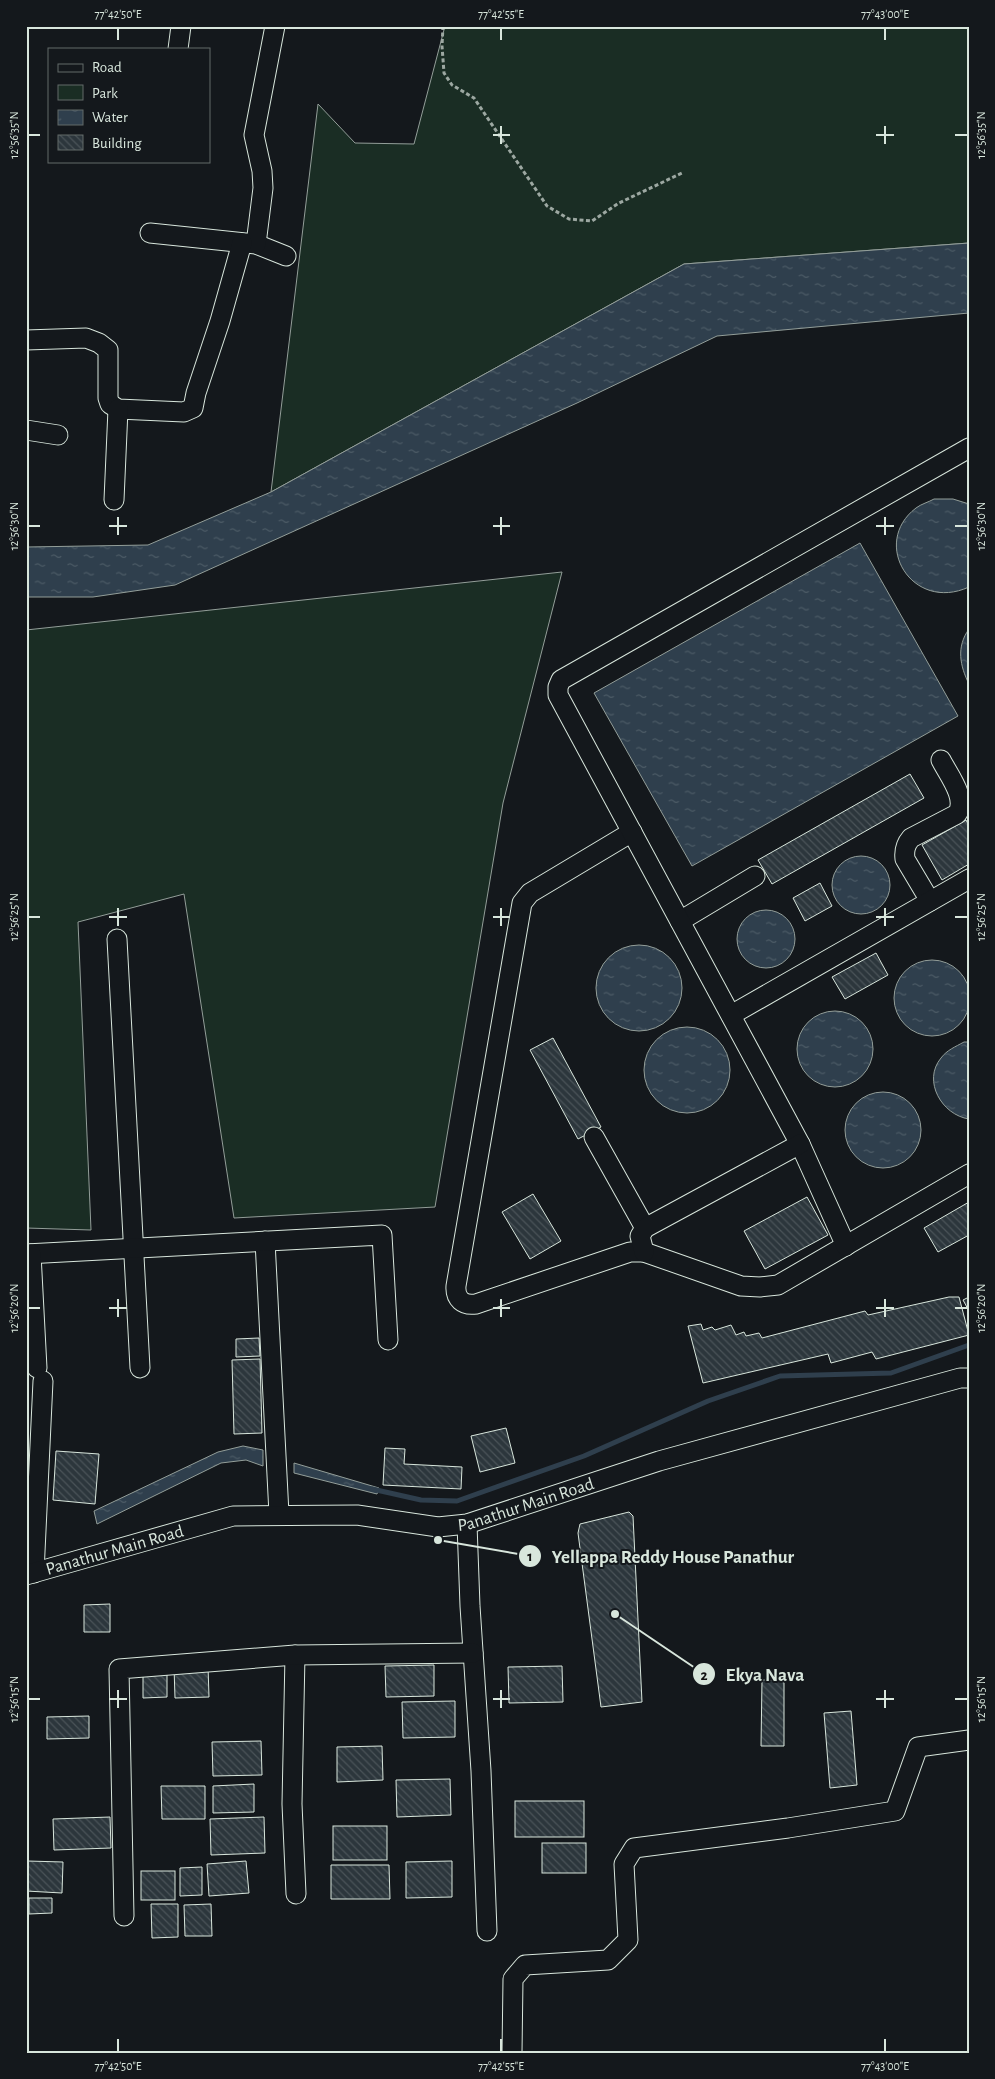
<svg xmlns="http://www.w3.org/2000/svg" width="995" height="2079" font-family="'Alegreya Sans',sans-serif">
  <style>
    .green { fill: #1a2d24; stroke: #939e99 }
    .water { fill: url(#water-ripples); stroke: #939e99 }
    .lines { fill: none; stroke-linecap: round; stroke-linejoin: round }
    .stream { stroke: #2f3f4d; stroke-width: 5 }
    .building { fill: url(#building-back-hatch); stroke: #d8e6dc }
    .minor-casing { stroke: #d8e6dc; stroke-width: 21 }
    .path { stroke: #9da8a2; stroke-width: 3; stroke-dasharray: 4 2.5; stroke-linecap: butt }
    .minor { stroke: #14181c; stroke-width: 19 }
    .ticks { fill: none; stroke: #d8e6dc; stroke-width: 2 }
    .labels { text-anchor: middle; stroke-width: 4; stroke-linejoin: round; paint-order: stroke }
    .street-label { font-size: 18px; fill: #d8e6dc; stroke: #14181c }
    .leader { fill: none; stroke: #d8e6dc; stroke-width: 2 }
    .callout-dot { fill: #d8e6dc; stroke: #14181c; stroke-width: 2 }
    .mark-label { font-size: 15px; text-anchor: middle; font-weight: bold; fill: #111 }
    .callout-label { font-size: 19px; text-anchor: middle; font-weight: bold; fill: #d8e6dc; stroke: #14181c; stroke-width: 4; stroke-linejoin: round; paint-order: stroke }
    .neatline { fill: none; stroke: #d8e6dc; stroke-width: 2 }
    .ticks-label { font-size: 12px; text-anchor: middle; fill: #d8e6dc }
  </style>
  <defs>
    <pattern id="water-ripples" width="26" height="14" patternUnits="userSpaceOnUse" patternTransform="scale(1.25)"><rect width="26" height="14" fill="#2f3f4d"/><path d="M2 4q2-2 4 0t4 0M15 11q2-2 4 0t4 0" fill="none" stroke="#4c5b66"/></pattern>
    <pattern id="building-back-hatch" width="6" height="6" patternUnits="userSpaceOnUse" patternTransform="scale(1.25)"><rect width="6" height="6" fill="#2c363c"/><path d="M-1 5l2 2M0 0l6 6M5-1l2 2" fill="none" stroke="#4a5358"/></pattern>
  </defs>
  <rect width="100%" height="100%" fill="#14181c"/>
  <g class="green">
    <polygon points="445,26 969,26 969,243 684,264 271,492 318,104 355,143 414,144"/>
    <polygon points="562,572 503,803 435,1207 234,1218 184,894 78,922 91,1230 26,1228 26,630"/>
  </g>
  <g class="water">
    <polygon points="969,243 969,313 717,336 577,403 175,585 93,597 26,597 26,547 148,545 271,492 684,264"/>
    <path d="M934,499H953L969,504V587C912,613 870,543 916,508C921,504 929,502 934,499Z"/>
    <polygon points="860,543 958,716 692,866 594,693"/>
    <path d="M969,629V684C960,666 956,647 969,629Z"/>
    <circle cx="861" cy="885" r="29"/>
    <circle cx="766" cy="939" r="29"/>
    <circle cx="639" cy="988" r="43"/>
    <circle cx="932" cy="998" r="38"/>
    <circle cx="835" cy="1049" r="38"/>
    <circle cx="687" cy="1070" r="43"/>
    <path d="M964,1042H969V1119C942,1115 922,1081 941,1058C947,1050 955,1047 964,1042Z"/>
    <circle cx="883" cy="1130" r="38"/>
    <polygon points="243,1446 263,1450 263,1466 246,1460 221,1463 97,1524 94,1511 218,1452"/>
    <polygon points="294,1463 379,1488 377,1494 294,1473"/>
  </g>
  <g class="lines">
    <polyline class="stream" points="372,1489 421,1500 457,1501 584,1456 708,1401 780,1376 891,1373 969,1345"/>
  </g>
  <g class="building">
    <polygon points="910,774 924,798 772,884 758,860"/>
    <polygon points="966,820 969,826 969,864 942,880 922,845"/>
    <polygon points="820,883 832,906 805,921 793,898"/>
    <polygon points="876,953 888,975 845,999 832,977"/>
    <polygon points="553,1038 601,1127 578,1139 530,1050"/>
    <polygon points="533,1194 561,1241 530,1259 502,1212"/>
    <polygon points="807,1197 828,1235 765,1269 744,1231"/>
    <polygon points="969,1202 969,1235 938,1252 924,1228"/>
    <polygon points="949,1297 959,1297 969,1335 876,1359 872,1352 831,1363 828,1354 703,1383 688,1326 701,1324 703,1330 712,1327 715,1330 731,1325 736,1335 744,1332 746,1336 759,1333 762,1338 865,1311 868,1315"/>
    <polygon points="969,1297 969,1311 963,1300"/>
    <polygon points="259,1338 260,1356 236,1357 236,1339"/>
    <polygon points="260,1359 262,1433 234,1434 232,1360"/>
    <polygon points="506,1428 515,1463 480,1472 471,1436"/>
    <polygon points="385,1448 405,1449 404,1464 462,1467 461,1489 383,1485"/>
    <polygon points="56,1451 99,1454 95,1504 53,1500"/>
    <polygon points="629,1512 633,1516 642,1702 601,1707 578,1533 580,1524"/>
    <polygon points="110,1604 110,1632 84,1632 84,1605"/>
    <polygon points="434,1665 434,1696 386,1697 385,1666"/>
    <polygon points="208,1666 209,1697 175,1698 174,1667"/>
    <polygon points="562,1666 563,1702 509,1703 508,1667"/>
    <polygon points="143,1671 167,1671 167,1697 143,1698"/>
    <polygon points="762,1680 784,1680 784,1746 761,1746"/>
    <polygon points="455,1701 455,1737 403,1738 402,1702"/>
    <polygon points="851,1711 857,1785 830,1788 824,1713"/>
    <polygon points="89,1716 89,1738 47,1739 47,1717"/>
    <polygon points="261,1741 262,1775 213,1776 212,1742"/>
    <polygon points="382,1746 383,1780 337,1782 337,1747"/>
    <polygon points="450,1779 451,1815 397,1817 396,1780"/>
    <polygon points="254,1784 254,1812 213,1813 213,1786"/>
    <polygon points="161,1786 205,1786 205,1819 162,1819"/>
    <rect x="515" y="1801" width="69" height="36"/>
    <polygon points="110,1817 111,1848 54,1850 53,1819"/>
    <polygon points="264,1817 265,1853 211,1855 210,1819"/>
    <rect x="333" y="1826" width="54" height="34"/>
    <rect x="542" y="1843" width="44" height="30"/>
    <polygon points="27,1861 63,1862 62,1893 26,1891"/>
    <polygon points="246,1861 249,1893 209,1896 207,1864"/>
    <polygon points="452,1861 452,1897 406,1898 406,1862"/>
    <polygon points="331,1865 389,1865 390,1899 331,1899"/>
    <polygon points="202,1867 202,1895 180,1896 180,1868"/>
    <rect x="141" y="1871" width="34" height="29"/>
    <polygon points="29,1898 52,1898 52,1913 29,1914"/>
    <polygon points="151,1904 178,1904 178,1937 152,1938"/>
    <polygon points="211,1904 212,1936 185,1936 184,1905"/>
  </g>
  <g class="lines">
    <defs>
      <g id="minor">
        <polyline points="178,49 181,26"/>
        <polyline points="150,233 256,244 286,256"/>
        <polyline points="256,244 263,188 262,171 254,135 275,26"/>
        <polyline points="26,340 86,338 99,343 108,350 108,398 110,404 118,409 184,412 193,408 196,393 220,321 242,243"/>
        <polyline points="26,430 58,435"/>
        <polyline points="114,500 118,409"/>
        <path d="M632,832L530,893L522,903L456,1286C455,1299 463,1306 476,1304L630,1252H644L741,1286L760,1287L778,1285L969,1174"/>
        <path d="M930,901L905,859C904,851 905,845 911,838L957,814C968,799 948,774 941,760"/>
        <polyline points="680,921 755,876"/>
        <polyline points="117,939 140,1368"/>
        <polyline points="731,1015 969,879"/>
        <polyline points="594,1137 645,1228"/>
        <polyline points="265,1241 279,1514"/>
        <polyline points="846,1246 800,1144 558,695 558,687 561,680 969,448"/>
        <polyline points="644,1252 640,1236 645,1228 800,1144"/>
        <polyline points="26,1254 382,1235 388,1340"/>
        <polyline points="31,1254 37,1368"/>
        <polyline points="467,1524 470,1606 481,1771 487,1931"/>
        <polyline points="34,1573 43,1381"/>
        <path id="s1" d="M26,1575L233,1516L357,1515L438,1527L467,1524L659,1461L960,1378H969"/>
        <polyline points="295,1655 292,1804 296,1894"/>
        <polyline points="124,1916 119,1669 295,1655 473,1653"/>
        <polyline points="512,2053 513,1979 525,1965 608,1960 628,1940 624,1864 634,1848 788,1828 895,1811 918,1747 969,1740"/>
      </g>
    </defs>
    <use href="#minor" class="minor-casing"/>
    <polyline class="path" points="443,26 442,46 444,73 452,85 474,98 547,206 569,219 592,221 619,203 682,173"/>
    <use href="#minor" class="minor"/>
  </g>
  <path class="ticks" d="M118,28V40M501,28V40M885,28V40M501,126V144M885,126V144M28,135H40M493,135H510M876,135H894M955,135H968M118,517V535M501,517V535M885,517V535M28,526H40M109,526H127M493,526H510M876,526H894M955,526H968M118,908V926M501,908V926M885,908V926M28,917H40M109,917H127M493,917H510M876,917H894M955,917H968M118,1299V1317M501,1299V1317M885,1299V1317M28,1308H40M109,1308H127M493,1308H510M876,1308H894M955,1308H968M118,1690V1708M501,1690V1708M885,1690V1708M28,1699H40M109,1699H127M493,1699H510M876,1699H894M955,1699H968M118,2039V2052M501,2039V2052M885,2039V2052"/>
  <g class="labels">
    <g class="street-label">
      <text dy="6" stroke="none"><textPath href="#s1" startOffset="512">Panathur Main Road</textPath></text>
      <text dy="6" stroke="none"><textPath href="#s1" startOffset="92">Panathur Main Road</textPath></text>
    </g>
  </g>
  <path class="leader" d="M438 1540L530 1556M615 1614L704 1674"/>
  <g class="callout-dot">
    <circle cx="438" cy="1540" r="5"/>
    <circle cx="615" cy="1614" r="5"/>
    <circle cx="530" cy="1556" r="12"/>
    <circle cx="704" cy="1674" r="12"/>
  </g>
  <g class="mark-label">
    <text x="530" y="1561">1</text>
    <text x="704" y="1680">2</text>
  </g>
  <g class="callout-label">
    <text x="673" y="1563">Yellappa Reddy House Panathur</text>
    <text x="765" y="1681">Ekya Nava</text>
  </g>
  <rect width="995" height="2079" fill="none" stroke="#14181c" stroke-width="55"/>
  <rect x="48" y="48" width="162" height="115" fill="#14181c" stroke="#626a69"/>
  <rect x="58" y="64" width="25" height="8" fill="#14181c" stroke="#626a69"/>
  <text x="92" y="72" font-size="15" fill="#d8e6dc">Road</text>
  <rect x="58" y="85" width="25" height="15" fill="#1a2d24" stroke="#626a69"/>
  <text x="92" y="98" font-size="15" fill="#d8e6dc">Park</text>
  <rect x="58" y="110" width="25" height="15" fill="url(#water-ripples)" stroke="#626a69"/>
  <text x="92" y="122" font-size="15" fill="#d8e6dc">Water</text>
  <rect x="58" y="135" width="25" height="15" fill="url(#building-back-hatch)" stroke="#626a69"/>
  <text x="92" y="148" font-size="15" fill="#d8e6dc">Building</text>
  <rect x="28" y="28" width="940" height="2024" class="neatline"/>
  <g class="ticks-label">
    <text x="118" y="18">77°42'50"E</text>
    <text x="501" y="18">77°42'55"E</text>
    <text x="885" y="18">77°43'00"E</text>
    <text transform="translate(14 135) rotate(-90)" y="4">12°56'35"N</text>
    <text transform="translate(981 135) rotate(-90)" y="4">12°56'35"N</text>
    <text transform="translate(14 526) rotate(-90)" y="4">12°56'30"N</text>
    <text transform="translate(981 526) rotate(-90)" y="4">12°56'30"N</text>
    <text transform="translate(14 917) rotate(-90)" y="4">12°56'25"N</text>
    <text transform="translate(981 917) rotate(-90)" y="4">12°56'25"N</text>
    <text transform="translate(14 1308) rotate(-90)" y="4">12°56'20"N</text>
    <text transform="translate(981 1308) rotate(-90)" y="4">12°56'20"N</text>
    <text transform="translate(14 1699) rotate(-90)" y="4">12°56'15"N</text>
    <text transform="translate(981 1699) rotate(-90)" y="4">12°56'15"N</text>
    <text x="118" y="2070">77°42'50"E</text>
    <text x="501" y="2070">77°42'55"E</text>
    <text x="885" y="2070">77°43'00"E</text>
  </g>
</svg>
